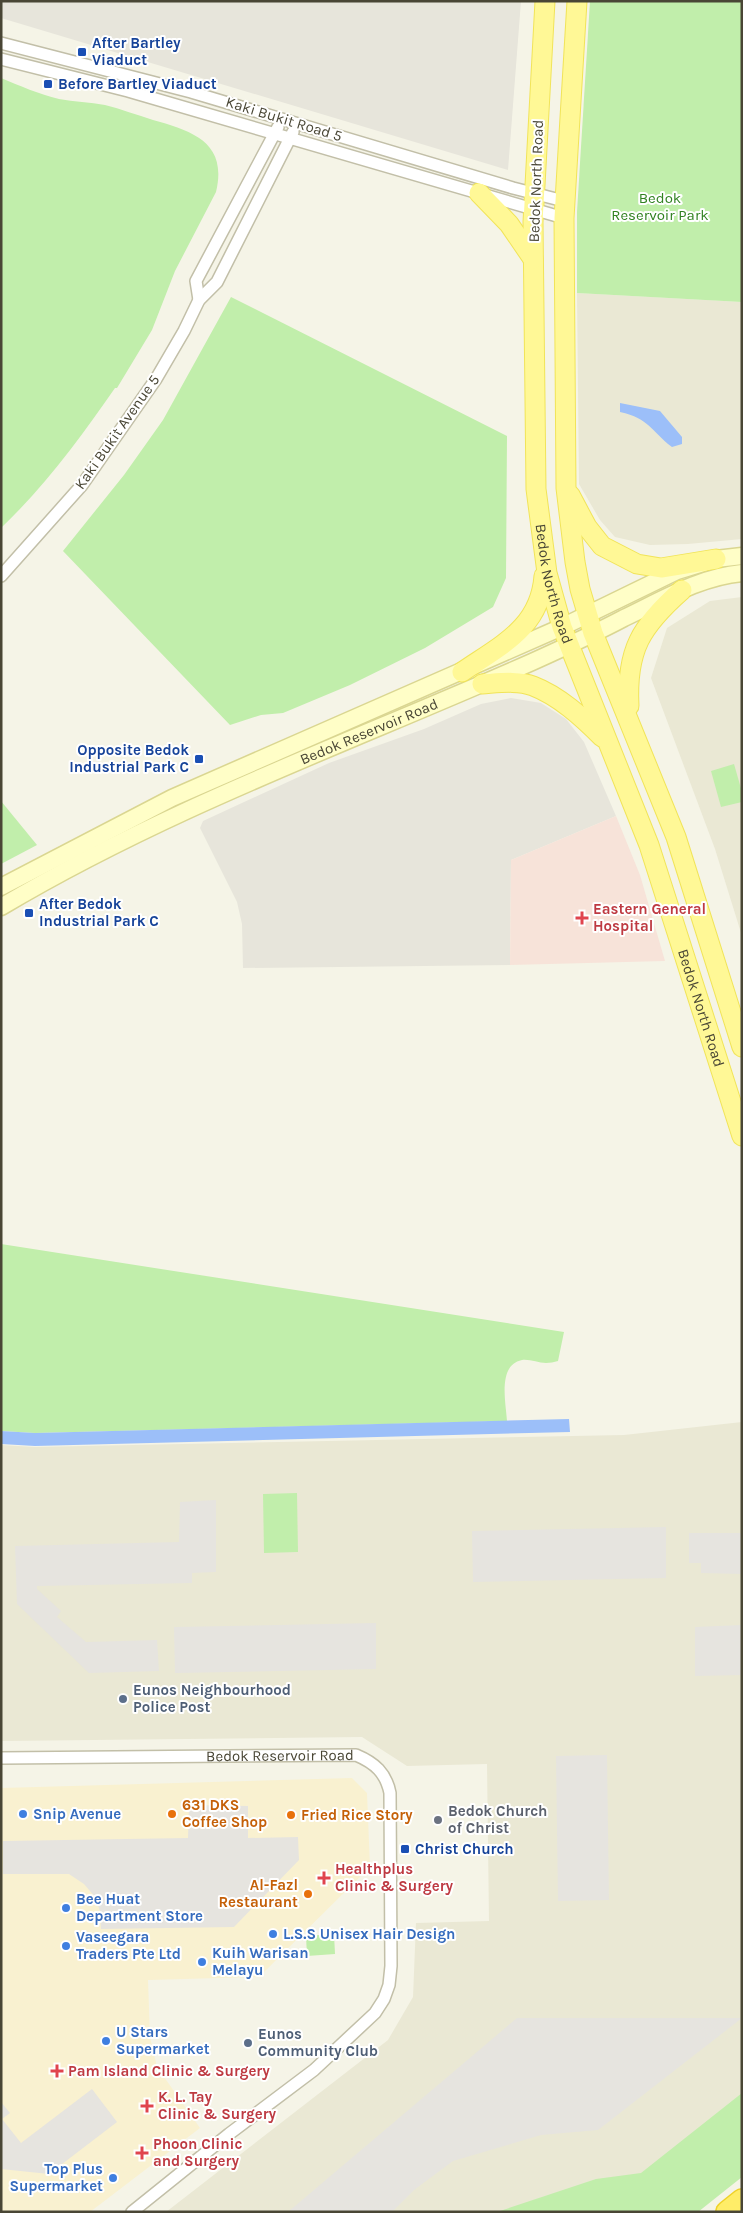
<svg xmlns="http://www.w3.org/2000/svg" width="743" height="2213" font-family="Karla,sans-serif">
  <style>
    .residential { fill: #eae8d4 }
    .commercial { fill: #f9f1d0 }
    .industrial { fill: #e7e5db }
    .medical { fill: #f7e3d9 }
    .green { fill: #c1eeab }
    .parking { fill: #e6e4df }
    .water { fill: #9cbff9 }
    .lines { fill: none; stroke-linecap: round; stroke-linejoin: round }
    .minor-casing { stroke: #c2bfa8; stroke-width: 14 }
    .secondary-casing { stroke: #dad691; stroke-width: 19 }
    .primary-casing { stroke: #f1e459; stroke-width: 21 }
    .motorway-casing { stroke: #efd127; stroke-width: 24 }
    .minor { stroke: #fff; stroke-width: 11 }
    .secondary { stroke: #fffec7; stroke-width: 16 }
    .primary { stroke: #fff896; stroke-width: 19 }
    .motorway { stroke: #ffed68; stroke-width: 21 }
    .transit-dot { fill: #1a4fb4; stroke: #fff; stroke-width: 2 }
    .health-dot { fill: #e0444e; stroke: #fff; stroke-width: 2 }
    .service-dot { fill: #5c6f8a; stroke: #fff; stroke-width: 2 }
    .shop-dot { fill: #3f7fe0; stroke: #fff; stroke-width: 2 }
    .food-dot { fill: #e8710a; stroke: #fff; stroke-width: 2 }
    .worship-dot { fill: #6b7280; stroke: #fff; stroke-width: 2 }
    .labels { text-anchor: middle; stroke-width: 4; stroke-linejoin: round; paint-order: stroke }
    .transit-label { font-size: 15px; font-weight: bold; fill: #164399; stroke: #fff; text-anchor: start }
    .street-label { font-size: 15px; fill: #494635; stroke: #fff }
    .park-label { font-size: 15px; fill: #318221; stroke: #fff }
    .health-label { font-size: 15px; font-weight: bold; fill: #be3a42; stroke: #fff; text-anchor: start }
    .service-label { font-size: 15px; font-weight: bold; fill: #4e5e75; stroke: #fff; text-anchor: start }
    .food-label { font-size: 15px; font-weight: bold; fill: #c56008; stroke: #fff; text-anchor: start }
    .worship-label { font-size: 15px; font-weight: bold; fill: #5b616d; stroke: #fff; text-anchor: start }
    .shop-label { font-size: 15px; font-weight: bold; fill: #366cbe; stroke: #fff; text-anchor: start }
  </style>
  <rect width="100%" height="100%" fill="#f5f4e7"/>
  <g class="residential">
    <polygon points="577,293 742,302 742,539 688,544 650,545 615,537 600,520 579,484"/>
    <polygon points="742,597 742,936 715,849 651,678 667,628 710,601"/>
    <polygon points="742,1422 742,2153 673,2212 166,2212 388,2040 413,1997 416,1923 489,1921 487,1764 407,1766 362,1737 1,1741 1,1445 35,1447 624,1435"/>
  </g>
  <polygon class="commercial" points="352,1778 367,1793 370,1867 259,1977 148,1980 150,2037 157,2067 200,2128 90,2212 1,2212 1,1788"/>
  <g class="industrial">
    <polygon points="1,1 521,1 508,170 1,18"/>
    <polygon points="511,698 541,703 566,719 584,742 616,816 511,860 510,965 243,968 242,924 237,902 200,828 203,821 329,763 424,729 481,704"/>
  </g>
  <polygon class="medical" points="616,816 640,875 665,961 510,965 511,860"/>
  <g class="green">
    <polygon points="590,1 742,1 742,302 577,293 577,212"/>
    <path d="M1,78C20,86 39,94 59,99C74,102 90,102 105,105C121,109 137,115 153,120C192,131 228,142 216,192L175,271L152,330L117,388H115C81,437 45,486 1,528Z"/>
    <polygon points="231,297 507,436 506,578 493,607 425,648 350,685 283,713 261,715 230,725 63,551 124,475 163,420"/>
    <polygon points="734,764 742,792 742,802 721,807 711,771"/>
    <polygon points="1,801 37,845 1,864"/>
    <path d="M1,1244L564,1332L558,1361C554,1362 550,1363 546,1363C538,1363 530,1359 522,1360C497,1365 506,1403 507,1421L35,1433L1,1431Z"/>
    <polygon points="297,1493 298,1552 264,1553 263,1494"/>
    <polygon points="334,1934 335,1954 307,1956 306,1936"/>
    <polygon points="742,2093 742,2177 698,2212 497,2212 596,2179 641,2173"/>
  </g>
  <g class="parking">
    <polygon points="216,1500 216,1572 192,1573 192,1583 37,1586 37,1589 61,1611 57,1617 86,1642 157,1640 159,1671 89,1673 17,1604 15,1546 179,1542 180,1502"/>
    <polygon points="666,1527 666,1578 473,1582 472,1531"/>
    <polygon points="689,1533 742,1533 742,1574 701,1573 701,1563 689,1563"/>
    <polygon points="376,1623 376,1669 175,1673 174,1627"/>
    <polygon points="742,1625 742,1675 695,1676 695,1627"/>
    <polygon points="607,1755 609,1900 558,1901 556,1756"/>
    <polygon points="189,1805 248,1806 248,1838 298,1837 299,1860 234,1927 101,1929 100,1911 95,1897 84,1884 69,1874 3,1874 3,1841 188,1838"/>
    <polygon points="517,2018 742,2018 598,2130 541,2135 453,2161 414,2190 392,2212 288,2212"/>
    <polygon points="92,2089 117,2122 49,2174 1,2169 1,2102 10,2113 2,2119 21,2143"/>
  </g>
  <g class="water">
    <path d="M620,403L660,411L682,437V444L672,447C650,430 650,419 620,412Z"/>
    <polygon points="569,1419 570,1432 35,1446 1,1444 1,1431 35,1433"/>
  </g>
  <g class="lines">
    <defs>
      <g id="minor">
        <polyline points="1,43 191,92 513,188 564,201"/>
        <polyline points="1,59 128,91 564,218"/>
        <polyline points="199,300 196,281 278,127"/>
        <polyline points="1,576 82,485 156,379 184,331 199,300 217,282 293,132"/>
        <path id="s1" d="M1,1758L356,1755C375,1763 386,1773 390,1793L391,1966L389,1985L384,1999L375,2013L314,2070L229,2134L132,2212"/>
      </g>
      <g id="secondary">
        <polyline points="1,887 172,798 562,627 677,571 716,559 742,556"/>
        <path id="s2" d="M1,907C169,807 354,741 532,662C563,648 594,634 624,618C662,600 699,577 742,573"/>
      </g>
      <g id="primary">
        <path id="s3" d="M545,1L533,222L536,489L547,573L562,627L649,845L742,1136"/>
        <polyline points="577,1 564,218 566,488 575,562 580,589 593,633 676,837 742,1047"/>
        <polyline points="479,193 509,224 533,259"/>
        <polyline points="570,495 587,527 602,546 637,564 661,568 716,559"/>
        <path d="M462,672C501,645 540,628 544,576"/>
        <path d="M482,684C498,683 518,680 533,686C559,696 582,717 602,737"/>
        <path d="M629,706C626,650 641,626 682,590"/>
      </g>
      <polyline id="motorway" points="727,2212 742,2200"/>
    </defs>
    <use href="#minor" class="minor-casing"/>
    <use href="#secondary" class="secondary-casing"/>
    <use href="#primary" class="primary-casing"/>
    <use href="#motorway" class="motorway-casing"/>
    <use href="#minor" class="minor"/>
    <use href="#secondary" class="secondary"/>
    <use href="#primary" class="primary"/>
    <use href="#motorway" class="motorway"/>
  </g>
  <g class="transit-dot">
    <rect x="77" y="47" width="10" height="10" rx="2.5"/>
    <rect x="43" y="79" width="10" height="10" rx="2.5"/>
    <rect x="194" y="754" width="10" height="10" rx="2.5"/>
    <rect x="24" y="908" width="10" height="10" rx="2.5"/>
    <rect x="400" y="1844" width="10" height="10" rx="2.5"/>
  </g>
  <g class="health-dot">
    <path d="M579.5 910.5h5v5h5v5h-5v5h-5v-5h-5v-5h5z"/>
    <path d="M321.5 1870.5h5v5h5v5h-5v5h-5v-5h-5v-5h5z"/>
    <path d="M54.5 2063.5h5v5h5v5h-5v5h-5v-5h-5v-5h5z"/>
    <path d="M144.5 2098.5h5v5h5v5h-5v5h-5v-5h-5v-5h5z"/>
    <path d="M139.5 2145.5h5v5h5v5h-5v5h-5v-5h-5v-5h5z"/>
  </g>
  <g class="service-dot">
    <circle cx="123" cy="1699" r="5"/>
    <circle cx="248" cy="2043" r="5"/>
  </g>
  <g class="shop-dot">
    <circle cx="23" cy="1814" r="5"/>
    <circle cx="66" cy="1908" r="5"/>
    <circle cx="273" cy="1934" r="5"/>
    <circle cx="66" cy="1946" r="5"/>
    <circle cx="202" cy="1962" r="5"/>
    <circle cx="106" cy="2041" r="5"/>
    <circle cx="113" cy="2178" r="5"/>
  </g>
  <g class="food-dot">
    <circle cx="172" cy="1814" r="5"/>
    <circle cx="291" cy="1815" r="5"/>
    <circle cx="308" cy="1894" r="5"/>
  </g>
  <circle class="worship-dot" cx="438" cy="1820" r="5"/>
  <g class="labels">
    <g class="transit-label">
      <text x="92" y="48">After Bartley<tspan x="92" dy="17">Viaduct</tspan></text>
      <text x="58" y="89">Before Bartley Viaduct</text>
      <text x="189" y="755" text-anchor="end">Opposite Bedok<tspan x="189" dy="17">Industrial Park C</tspan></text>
      <text x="39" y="909">After Bedok<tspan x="39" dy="17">Industrial Park C</tspan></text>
      <text x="415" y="1854">Christ Church</text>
    </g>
    <g class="street-label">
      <text transform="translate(284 119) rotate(17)" y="5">Kaki Bukit Road 5</text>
      <text transform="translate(536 181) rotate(-88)" y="5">Bedok North Road</text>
      <text transform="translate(117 432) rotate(-55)" y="5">Kaki Bukit Avenue 5</text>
      <text dy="5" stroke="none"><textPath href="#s3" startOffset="585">Bedok North Road</textPath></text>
      <text dy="5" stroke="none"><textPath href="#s2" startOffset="408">Bedok Reservoir Road</textPath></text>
      <text dy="5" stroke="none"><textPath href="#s3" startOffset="1035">Bedok North Road</textPath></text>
      <text dy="5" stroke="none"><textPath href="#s1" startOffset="279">Bedok Reservoir Road</textPath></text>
    </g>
    <g class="park-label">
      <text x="660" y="203">Bedok<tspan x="660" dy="17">Reservoir Park</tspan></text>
    </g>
    <g class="health-label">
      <text x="593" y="914">Eastern General<tspan x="593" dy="17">Hospital</tspan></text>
      <text x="335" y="1874">Healthplus<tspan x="335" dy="17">Clinic &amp; Surgery</tspan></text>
      <text x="68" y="2076">Pam Island Clinic &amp; Surgery</text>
      <text x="158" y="2102">K. L. Tay<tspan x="158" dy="17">Clinic &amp; Surgery</tspan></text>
      <text x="153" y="2149">Phoon Clinic<tspan x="153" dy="17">and Surgery</tspan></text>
    </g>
    <g class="service-label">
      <text x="133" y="1695">Eunos Neighbourhood<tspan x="133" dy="17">Police Post</tspan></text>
      <text x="258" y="2039">Eunos<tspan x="258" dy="17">Community Club</tspan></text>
    </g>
    <g class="food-label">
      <text x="182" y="1810">631 DKS<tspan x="182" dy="17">Coffee Shop</tspan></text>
      <text x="301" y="1820">Fried Rice Story</text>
      <text x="298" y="1890" text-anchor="end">Al-Fazl<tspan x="298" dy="17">Restaurant</tspan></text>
    </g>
    <g class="worship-label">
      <text x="448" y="1816">Bedok Church<tspan x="448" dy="17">of Christ</tspan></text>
    </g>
    <g class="shop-label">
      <text x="33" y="1819">Snip Avenue</text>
      <text x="76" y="1904">Bee Huat<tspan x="76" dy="17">Department Store</tspan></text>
      <text x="283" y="1939">L.S.S Unisex Hair Design</text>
      <text x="76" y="1942">Vaseegara<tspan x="76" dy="17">Traders Pte Ltd</tspan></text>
      <text x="212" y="1958">Kuih Warisan<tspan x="212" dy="17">Melayu</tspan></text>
      <text x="116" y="2037">U Stars<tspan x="116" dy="17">Supermarket</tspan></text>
      <text x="103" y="2174" text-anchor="end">Top Plus<tspan x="103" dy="17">Supermarket</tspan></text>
    </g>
  </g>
  <rect width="743" height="2213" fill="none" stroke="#494635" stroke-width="5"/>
</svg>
